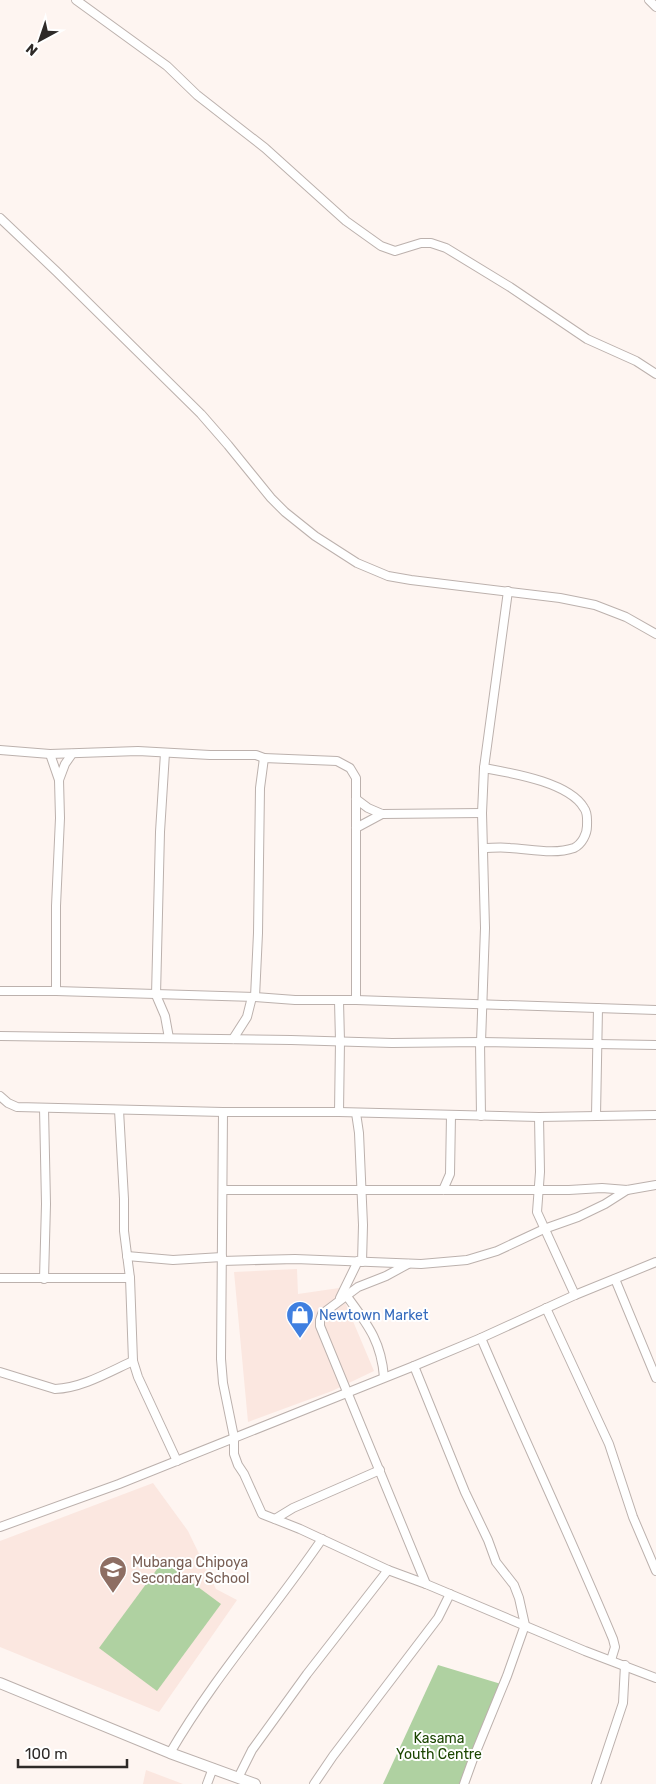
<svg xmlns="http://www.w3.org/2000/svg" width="656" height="1784" font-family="Rubik,sans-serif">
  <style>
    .built { fill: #fbe7e0 }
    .green { fill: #afd1a1 }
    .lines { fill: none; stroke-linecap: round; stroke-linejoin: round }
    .minor-casing { stroke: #bcb1ad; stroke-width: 10 }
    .major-casing { stroke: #bcb1ad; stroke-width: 12 }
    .minor { stroke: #fff; stroke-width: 8 }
    .major { stroke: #fff; stroke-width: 10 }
    .labels { text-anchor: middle; stroke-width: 4; stroke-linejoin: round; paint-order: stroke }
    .shop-label { font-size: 14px; fill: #366cbe; stroke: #fff; text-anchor: start }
    .education-label { font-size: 14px; fill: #785e54; stroke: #fff; text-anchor: start }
    .park-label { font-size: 14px; fill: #1b4500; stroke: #fff }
  </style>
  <rect width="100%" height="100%" fill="#fef5f1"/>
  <g class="built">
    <polygon points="297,1269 298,1294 339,1288 374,1371 332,1391 248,1422 234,1272"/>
    <polygon points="153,1483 188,1531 216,1589 237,1600 159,1712 0,1647 0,1541"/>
    <polygon points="146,1770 183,1784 143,1784"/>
  </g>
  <g class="green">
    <polygon points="163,1561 221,1604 157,1691 99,1648"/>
    <polygon points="438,1665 501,1684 461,1784 383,1784"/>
  </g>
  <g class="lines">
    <defs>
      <g id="minor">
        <polyline points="76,0 167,66 197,95 265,148 346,221 381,246 395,251 421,243 431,243 446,248 510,287 587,339 636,361 656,374"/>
        <polyline points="649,0 656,7"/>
        <polyline points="0,218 57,272 201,414 228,445 271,498 285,512 315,536 357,563 388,576 411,580 560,598 595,605 626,617 656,634"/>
        <polyline points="0,750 50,754 138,751 210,755 256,755 264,758"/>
        <polyline points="165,753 160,832 156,995 165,1016 169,1038"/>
        <polyline points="50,754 59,780"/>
        <polyline points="356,799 368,808 382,814 482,813"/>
        <polyline points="356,828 382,814"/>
        <path d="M483,848C492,848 501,847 510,848C530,849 554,855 574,848C582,844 587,834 587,826C587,820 588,813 584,808C569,782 511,773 484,768"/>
        <polyline points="0,991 56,991 255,997 295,1000 356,1000 656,1010"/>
        <polyline points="56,991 56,906 60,818 59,780 65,764 72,754"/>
        <polyline points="255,997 258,933 260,788 264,758 337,761 350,768 356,778 356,1000"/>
        <polyline points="0,1036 291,1040 392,1043 481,1042 656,1045"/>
        <polyline points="233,1039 247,1017 252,997"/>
        <polyline points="480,1042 481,1116"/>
        <polyline points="481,1042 485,928 482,813 484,768 508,591"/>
        <polyline points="0,1096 8,1103 17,1107 223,1112 339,1112 539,1117 656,1115"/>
        <polyline points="44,1108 46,1204 44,1279"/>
        <polyline points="119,1110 124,1199 124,1231 130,1278 133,1361 138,1377 177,1461"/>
        <polyline points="223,1112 221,1359 223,1383 234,1437 234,1454 238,1465 244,1474 262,1514 300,1529 388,1570 426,1584"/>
        <polyline points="339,1112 340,1041 339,1001"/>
        <polyline points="356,1113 359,1133 363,1225 362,1262"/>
        <polyline points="596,1116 598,1008"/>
        <polyline points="539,1117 540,1172 537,1212 575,1295"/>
        <polyline points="223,1190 569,1190 602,1188 627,1190 656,1185"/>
        <polyline points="443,1190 450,1174 451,1115"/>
        <polyline points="127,1256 173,1260 222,1257"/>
        <polyline points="222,1261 295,1259 421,1264 467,1260 497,1251 544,1229 578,1217 605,1204 627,1190"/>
        <polyline points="408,1264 386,1276 358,1287 322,1314 320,1320 320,1326 426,1584 585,1651 656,1678"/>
        <polyline points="0,1278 130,1278"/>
        <polyline points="615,1279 656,1378"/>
        <path d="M346,1295C367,1324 381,1340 384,1377"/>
        <polyline points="340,1298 358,1261"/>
        <polyline points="546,1308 609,1444 633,1517 656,1571"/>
        <path d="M481,1338C524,1439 571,1538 613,1639L615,1647L611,1660"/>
        <polyline points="414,1366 465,1492 488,1540 496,1562 514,1585 519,1598 525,1625 507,1676 473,1759 464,1784"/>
        <path d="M0,1372L55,1389C82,1388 109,1372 133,1361"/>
        <polyline points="275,1519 293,1508 380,1470"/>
        <polyline points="0,1527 119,1484 414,1366 481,1338 575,1295 656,1262"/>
        <path d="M170,1753C214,1677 273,1611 322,1539"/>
        <polyline points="238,1778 252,1750 307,1674 388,1570"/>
        <polyline points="207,1784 213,1768"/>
        <polyline points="314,1784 333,1756 438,1618 450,1594"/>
        <polyline points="596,1784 623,1703 625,1665"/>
      </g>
      <polyline id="major" points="0,1683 170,1753 255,1784"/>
    </defs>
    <use href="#minor" class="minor-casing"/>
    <use href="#major" class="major-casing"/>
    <use href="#minor" class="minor"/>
    <use href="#major" class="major"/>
  </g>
  <defs>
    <symbol id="shop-pin" viewBox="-11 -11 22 30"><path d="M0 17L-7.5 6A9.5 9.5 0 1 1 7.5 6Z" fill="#3f7fe0" stroke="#fff"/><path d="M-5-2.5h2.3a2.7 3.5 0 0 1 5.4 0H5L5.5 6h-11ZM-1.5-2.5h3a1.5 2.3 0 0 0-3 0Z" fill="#fff"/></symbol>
    <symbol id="school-pin" viewBox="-11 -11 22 30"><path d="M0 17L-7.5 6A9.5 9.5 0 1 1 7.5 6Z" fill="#8d6e63" stroke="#fff"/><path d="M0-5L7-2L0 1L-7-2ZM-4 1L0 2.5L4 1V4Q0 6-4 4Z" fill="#fff"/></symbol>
  </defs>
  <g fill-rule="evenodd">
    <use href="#shop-pin" x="284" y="1299" width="32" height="43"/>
    <use href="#school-pin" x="97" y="1554" width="32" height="43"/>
  </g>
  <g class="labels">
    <g class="shop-label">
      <text x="319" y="1320">Newtown Market</text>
    </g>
    <g class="education-label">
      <text x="132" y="1567">Mubanga Chipoya<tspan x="132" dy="16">Secondary School</tspan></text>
    </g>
    <g class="park-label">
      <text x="439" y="1743">Kasama<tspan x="439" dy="16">Youth Centre</tspan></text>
    </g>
  </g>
  <g transform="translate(40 40) rotate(220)" stroke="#ffffff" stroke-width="4" paint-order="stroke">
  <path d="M0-4L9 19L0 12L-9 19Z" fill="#2e2a28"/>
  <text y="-8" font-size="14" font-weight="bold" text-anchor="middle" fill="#2e2a28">N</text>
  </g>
  <path d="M18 1759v8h109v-8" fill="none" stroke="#2e2a28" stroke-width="2.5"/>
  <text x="25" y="1759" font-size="15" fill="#2e2a28" stroke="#ffffff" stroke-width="4" paint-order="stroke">100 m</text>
</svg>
